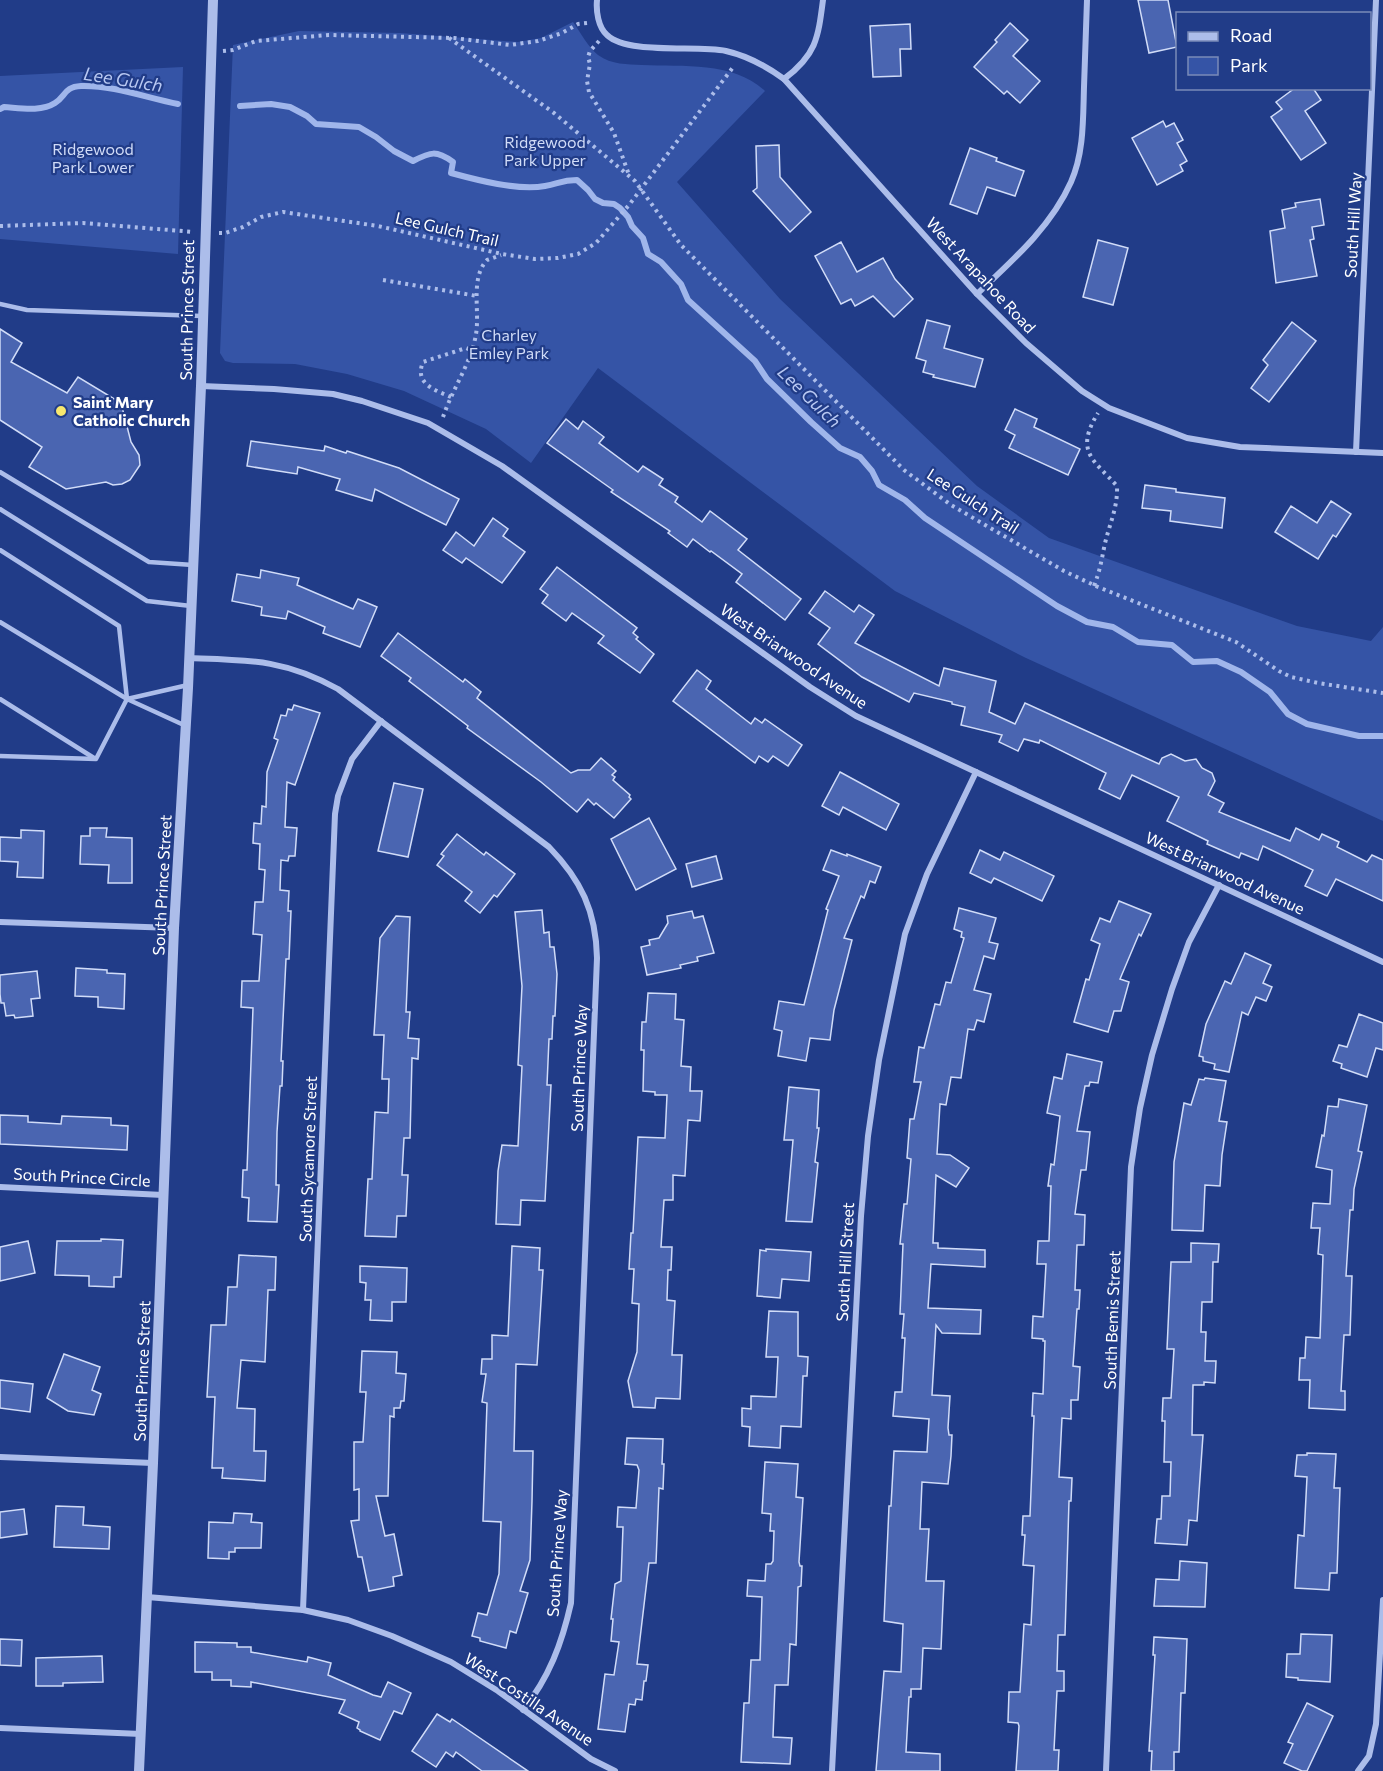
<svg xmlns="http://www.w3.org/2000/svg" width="1383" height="1771" font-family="Commissioner,sans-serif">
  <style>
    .green { fill: #3554a6 }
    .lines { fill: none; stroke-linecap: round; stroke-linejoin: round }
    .stream { stroke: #a0b6eb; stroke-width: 6 }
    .building { fill: #4a65b1; stroke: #d1dcf8; stroke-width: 1.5 }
    .path { stroke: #acbdea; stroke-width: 4; stroke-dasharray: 3 4.5; stroke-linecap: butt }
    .service { stroke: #acbdea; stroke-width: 4.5 }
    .minor { stroke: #acbdea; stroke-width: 6 }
    .tertiary { stroke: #acbdea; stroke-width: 10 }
    .poi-dot { fill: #f7e76e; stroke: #213c88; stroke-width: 2 }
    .labels { text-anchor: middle; stroke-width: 4.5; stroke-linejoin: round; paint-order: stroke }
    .park-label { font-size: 16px; fill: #d1dcf8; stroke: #213c88 }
    .street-label { font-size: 16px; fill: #fff; stroke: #213c88 }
    .poi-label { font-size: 16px; font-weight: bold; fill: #fff; stroke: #213c88; text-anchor: start }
    .water-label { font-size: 18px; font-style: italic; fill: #b8c8f2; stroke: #213c88 }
  </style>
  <rect width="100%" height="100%" fill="#213c88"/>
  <g class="green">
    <path d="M573,22C581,33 588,47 598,55C612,65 627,64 642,65C684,67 733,61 765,91L677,182L780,299L977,486L1049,538L1297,626L1371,641L1383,627V821L1026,658L895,591L598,368L531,463L486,429L404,391L347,374L295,364L233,363L225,361L220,353L233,45L299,31L400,33L518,42L541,38Z"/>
    <polygon points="183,67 178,254 0,239 0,76"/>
  </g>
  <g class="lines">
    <g class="stream">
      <path d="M240,106L271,104L290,107L307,116L316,124L359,127L376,137L394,151L413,161C431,152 436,150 453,162L451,173C477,180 518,191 545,186C558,184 561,180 577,180L588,190L595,199L603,203L614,204L620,208L628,217L632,226L643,238L648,254L661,262L681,284L688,300L755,361L767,379L811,422L840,448L860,457L872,471L879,485L905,500L925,518L1057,606L1087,622L1113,627L1138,642L1172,645L1193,662L1217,661L1241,672L1270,692L1288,714L1307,724L1359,736H1383"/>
      <path d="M0,109L4,107C20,108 41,112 55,103C66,96 64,87 81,86C113,85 147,98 178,104"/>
    </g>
  </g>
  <g class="building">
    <polygon points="1138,0 1168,0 1177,47 1149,53"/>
    <polygon points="1010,23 1028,40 1013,56 1040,81 1020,103 1007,91 1004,94 974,67 997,42 995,40"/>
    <polygon points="910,24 911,49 900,49 901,76 873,77 870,26"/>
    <polygon points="1295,88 1313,88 1321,100 1305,111 1326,143 1301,160 1271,117 1282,109 1276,102"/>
    <polygon points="1163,121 1166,127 1174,123 1183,140 1177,143 1187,161 1180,165 1183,171 1157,185 1132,138"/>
    <polygon points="779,145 780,177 811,212 790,232 753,191 757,188 756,146"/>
    <polygon points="970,148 997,158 996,161 1024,171 1015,196 987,187 977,214 950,204"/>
    <polygon points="1320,199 1324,225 1312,227 1314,239 1310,240 1317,276 1276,283 1270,231 1285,228 1282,210 1296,207 1295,203"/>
    <polygon points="1098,240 1128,248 1113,305 1083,297"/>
    <polygon points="841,242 857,272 883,258 895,279 913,299 894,317 873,296 855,306 851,299 841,304 815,256"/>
    <polygon points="927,320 950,326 944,348 983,359 975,387 933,377 934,375 923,372 926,361 916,358"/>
    <polygon points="1292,322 1316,341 1269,402 1251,388 1268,365 1263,360"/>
    <polygon points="0,329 22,343 11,362 67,393 78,377 121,403 131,442 139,455 140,465 130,480 122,484 113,485 106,482 66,489 29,467 42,447 0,420"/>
    <polygon points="1015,409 1037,419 1034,427 1080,449 1068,475 1009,448 1015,435 1005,430"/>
    <polygon points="566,419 578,429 583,421 604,437 599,443 638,472 643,466 663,479 659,485 678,497 675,502 702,522 710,511 747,539 738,550 801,599 785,620 736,582 742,574 711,551 710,552 693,539 687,547 668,533 670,531 611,492 613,490 547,443"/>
    <polygon points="251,441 324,451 325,446 346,453 347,451 399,468 459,499 446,525 375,489 372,501 336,490 340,479 298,467 297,474 247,466"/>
    <polygon points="1145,485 1176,489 1176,492 1225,498 1222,528 1170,521 1171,511 1142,508"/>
    <polygon points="1331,501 1351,514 1336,537 1333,535 1318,559 1275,532 1291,506 1317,523"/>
    <polygon points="493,518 508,529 503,536 525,552 502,583 466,558 462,563 443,550 456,532 474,546"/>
    <polygon points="557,567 637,628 633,633 638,637 636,639 654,654 640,673 598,643 604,636 572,613 566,621 542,603 548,595 540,589"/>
    <polygon points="261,570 299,578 297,585 353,609 358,599 377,607 360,647 323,633 325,627 288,611 286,619 261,615 262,607 232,601 237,574 260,578"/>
    <polygon points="825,591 854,612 859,605 874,615 855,643 939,686 944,668 996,681 989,712 1015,724 1025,703 1159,764 1162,758 1171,754 1185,761 1196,759 1202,768 1212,773 1215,781 1208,795 1224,803 1219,812 1290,841 1296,828 1319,840 1322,834 1339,842 1337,847 1367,862 1372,855 1383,860 1383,901 1336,879 1327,896 1305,886 1313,870 1263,846 1258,860 1241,853 1239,858 1207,844 1208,841 1167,821 1179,797 1132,775 1120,799 1099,789 1106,773 1040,740 1039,743 1024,739 1018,751 999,742 1002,735 961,725 965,707 952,704 952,702 914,693 909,702 862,677 818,644 830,628 809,613"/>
    <polygon points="398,633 463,682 465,679 481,692 477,698 571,773 578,770 590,770 601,758 616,771 612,775 615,777 613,780 630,795 629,797 631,799 614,818 596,803 594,805 588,799 577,812 541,782 467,728 468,726 409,681 411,678 381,656"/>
    <polygon points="697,670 711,681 706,689 751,724 755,718 762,723 765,719 802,745 788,766 773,756 768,762 759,756 755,763 673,701"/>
    <polygon points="294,705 320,713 295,785 287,782 285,827 297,828 295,856 289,856 288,861 281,860 280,890 289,891 288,911 291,911 289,959 286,959 281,1061 283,1061 282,1086 280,1086 277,1132 276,1185 279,1185 277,1222 248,1221 249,1198 242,1197 243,1170 247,1170 253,1008 241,1007 242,981 259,981 262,935 253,934 255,902 263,902 265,870 259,869 260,844 253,843 254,823 261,824 262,806 266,807 267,772 278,740 274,738 281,715 286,716 288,709 292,710"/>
    <polygon points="840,772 899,804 886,830 843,807 839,815 822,806"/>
    <polygon points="394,783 423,789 408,857 378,851"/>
    <polygon points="649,818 676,869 636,890 611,839"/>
    <polygon points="90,828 107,828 106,837 132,838 132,883 108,883 109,865 80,864 81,836 90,836"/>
    <polygon points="21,830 44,831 43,878 17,877 18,862 0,861 0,837 21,838"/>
    <polygon points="457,834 484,855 486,852 515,874 497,897 494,895 480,913 465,901 472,892 437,865 444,856 441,854"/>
    <polygon points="831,850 847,856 847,854 881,867 875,883 870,881 864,898 861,896 844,938 852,940 834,1010 830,1040 810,1038 806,1061 778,1056 782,1031 774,1029 779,1001 804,1005 828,910 826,909 839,876 823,870"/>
    <polygon points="980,850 1000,860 1004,852 1054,876 1042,901 994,878 991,883 970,873"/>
    <polygon points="716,856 722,879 692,887 686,864"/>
    <polygon points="1119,901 1151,914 1141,936 1139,934 1120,979 1129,982 1121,1011 1114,1011 1108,1032 1074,1022 1086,979 1089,980 1100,944 1091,940 1100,918 1110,922"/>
    <polygon points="959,908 996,918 989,942 998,944 994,959 984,956 974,990 991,994 984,1022 977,1020 974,1030 968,1029 961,1078 951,1077 946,1105 940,1104 937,1154 950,1155 969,1168 956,1187 936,1175 933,1243 938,1243 938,1248 985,1250 985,1267 931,1264 928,1308 981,1310 980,1334 942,1333 936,1325 932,1395 950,1396 948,1428 949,1435 952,1435 951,1456 948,1484 922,1482 920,1529 929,1529 926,1581 944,1581 941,1649 923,1648 921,1689 911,1689 911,1697 909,1697 906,1752 940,1754 940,1771 876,1771 884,1671 901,1672 903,1624 884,1621 889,1506 891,1506 894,1451 927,1452 929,1419 893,1416 895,1392 902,1392 905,1338 902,1338 904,1314 900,1314 903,1244 900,1244 904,1204 907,1204 911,1159 907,1158 910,1119 914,1119 921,1082 914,1082 919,1047 924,1048 935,1004 940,1005 946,982 951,983 964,938 961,937 962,932 954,929"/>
    <polygon points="542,910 544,933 549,932 550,947 554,947 557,974 555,1016 553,1016 552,1039 549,1039 547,1085 551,1085 545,1201 521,1200 520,1225 496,1224 498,1171 502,1145 518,1146 522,1066 518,1065 522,986 515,912"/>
    <polygon points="692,911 694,918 703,916 714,953 697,957 698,961 680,965 681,968 647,975 641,947 650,945 649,940 659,938 668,923 667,916"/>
    <polygon points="396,916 410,917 406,1012 410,1012 408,1038 419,1039 418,1059 412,1058 410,1138 404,1138 402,1175 408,1175 406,1216 397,1216 396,1237 365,1236 368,1179 372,1179 375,1112 388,1113 389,1079 382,1079 384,1035 374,1035 380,938"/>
    <polygon points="1245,953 1271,965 1263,983 1272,987 1266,1001 1256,997 1248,1015 1242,1012 1229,1072 1214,1069 1215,1064 1203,1061 1203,1057 1199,1056 1206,1024 1225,981 1231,984"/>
    <polygon points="76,968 107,970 107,973 125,974 124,1009 98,1007 98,997 75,996"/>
    <polygon points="37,971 40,998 31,999 33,1016 15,1018 14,1015 6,1016 4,1003 1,1003 0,994 0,975"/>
    <polygon points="648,993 676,994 675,1019 684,1020 681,1066 691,1067 690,1091 702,1091 700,1121 688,1120 685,1176 673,1175 673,1200 664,1200 661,1247 672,1247 671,1270 668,1270 667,1300 675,1301 672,1355 682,1355 680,1399 656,1398 655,1408 633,1407 628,1381 637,1352 639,1304 632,1303 634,1269 629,1269 631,1233 633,1233 638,1137 665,1138 667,1095 655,1095 655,1092 643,1091 644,1050 641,1050 642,1022 646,1022"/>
    <polygon points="1359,1014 1383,1023 1383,1050 1376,1048 1367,1077 1341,1068 1342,1064 1333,1061 1339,1045 1347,1047"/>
    <polygon points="1067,1054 1102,1062 1098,1083 1090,1082 1089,1086 1085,1086 1077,1131 1090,1132 1086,1170 1081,1170 1075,1214 1085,1215 1084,1245 1077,1245 1075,1290 1080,1290 1079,1309 1077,1309 1073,1366 1080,1367 1078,1400 1071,1400 1071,1419 1062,1418 1059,1477 1072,1478 1071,1501 1069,1501 1065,1635 1058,1635 1057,1671 1064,1671 1064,1691 1057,1691 1054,1750 1059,1750 1058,1771 1016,1771 1019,1726 1018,1723 1008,1722 1009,1692 1020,1692 1024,1624 1031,1625 1034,1566 1023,1565 1025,1535 1022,1535 1023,1516 1030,1516 1034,1416 1032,1416 1033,1393 1043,1394 1045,1341 1043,1341 1043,1339 1032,1338 1033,1316 1043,1317 1046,1264 1037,1264 1038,1241 1049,1241 1051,1186 1048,1186 1051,1164 1054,1165 1060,1116 1047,1113 1054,1077 1062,1079"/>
    <polygon points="1205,1078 1226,1081 1219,1121 1227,1122 1222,1155 1220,1186 1205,1185 1203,1231 1172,1230 1174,1162 1184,1103 1191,1105 1199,1079 1204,1080"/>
    <polygon points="789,1087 819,1090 817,1128 819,1128 815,1162 818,1163 812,1222 786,1221 793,1140 784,1140"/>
    <polygon points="1339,1099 1367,1105 1358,1151 1362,1152 1354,1189 1353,1210 1350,1210 1346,1276 1352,1276 1350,1335 1344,1335 1341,1391 1345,1391 1345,1410 1309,1408 1310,1380 1299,1380 1300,1358 1305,1358 1306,1337 1320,1338 1323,1255 1318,1254 1320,1228 1311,1228 1313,1203 1330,1204 1332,1170 1316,1167 1322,1135 1324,1136 1328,1106 1338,1107"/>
    <polygon points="0,1115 28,1116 28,1122 61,1124 62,1116 111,1118 111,1125 128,1126 127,1150 0,1144"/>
    <polygon points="101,1239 123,1240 121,1277 114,1277 114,1287 89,1286 89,1276 55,1275 57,1241 101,1241"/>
    <polygon points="28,1241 35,1273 0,1281 0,1247"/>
    <polygon points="1191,1243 1219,1244 1218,1262 1213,1262 1212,1302 1202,1302 1201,1332 1206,1332 1205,1361 1216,1361 1215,1383 1204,1382 1204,1385 1193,1385 1192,1435 1203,1435 1197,1521 1189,1520 1187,1545 1155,1543 1157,1519 1161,1519 1162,1496 1170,1496 1171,1462 1164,1462 1165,1421 1162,1421 1163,1398 1171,1398 1174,1349 1167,1349 1171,1262 1191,1262"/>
    <polygon points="512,1246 540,1248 539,1270 543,1270 537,1365 516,1364 514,1451 533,1451 532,1501 530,1560 520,1591 528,1593 516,1633 510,1631 506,1648 480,1641 480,1638 472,1636 478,1613 487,1615 499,1574 501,1522 483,1521 487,1403 482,1402 486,1374 481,1374 482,1359 492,1359 492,1335 508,1336"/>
    <polygon points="766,1249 811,1252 809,1281 782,1279 780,1298 757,1296 760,1250 766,1251"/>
    <polygon points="239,1255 276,1257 275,1290 268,1290 265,1362 241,1360 237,1408 255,1409 254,1451 266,1451 265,1481 222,1478 223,1468 212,1468 215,1397 207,1397 211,1325 226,1325 228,1287 237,1287"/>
    <polygon points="360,1266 407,1268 406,1302 392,1302 392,1321 370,1320 371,1300 365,1300 366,1283 360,1282"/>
    <polygon points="769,1311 798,1312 798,1356 808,1357 807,1376 803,1376 801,1427 781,1426 780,1448 749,1446 750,1427 742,1426 742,1408 751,1409 751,1396 776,1397 778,1357 766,1357"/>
    <polygon points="362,1351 397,1352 396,1373 406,1374 404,1401 401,1401 400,1408 394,1408 394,1417 390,1416 388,1496 376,1496 385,1536 394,1534 402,1575 393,1577 394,1586 369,1591 362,1557 358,1557 351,1521 359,1520 359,1489 354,1490 354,1442 363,1442 366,1392 360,1392"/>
    <polygon points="64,1354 100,1367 92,1390 101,1394 94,1415 68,1411 47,1398"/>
    <polygon points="0,1380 33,1384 30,1412 0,1408"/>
    <polygon points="627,1438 663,1439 662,1464 664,1464 663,1489 659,1488 656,1563 649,1563 637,1664 648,1665 646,1681 644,1681 642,1700 636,1699 635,1705 629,1704 625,1732 598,1729 605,1674 614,1675 619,1642 611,1641 613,1619 611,1619 615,1584 621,1581 623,1527 617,1527 618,1507 636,1508 639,1470 637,1465 625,1464"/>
    <polygon points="1307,1453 1336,1454 1334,1488 1340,1488 1337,1573 1330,1573 1329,1590 1295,1588 1298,1535 1304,1536 1307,1477 1295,1476 1297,1455 1307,1455"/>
    <polygon points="765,1462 798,1464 796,1497 803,1498 799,1562 800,1566 802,1566 801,1586 798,1587 796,1645 790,1644 788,1685 775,1685 773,1737 792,1738 790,1764 741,1762 744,1703 749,1703 751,1660 760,1660 762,1597 747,1596 748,1580 765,1581 766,1564 771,1564 773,1561 774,1531 770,1531 771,1514 762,1513"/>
    <polygon points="56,1506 84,1507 83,1525 110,1527 109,1549 54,1547"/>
    <polygon points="24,1509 27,1534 0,1538 0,1512"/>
    <polygon points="234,1513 252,1514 251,1522 262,1523 261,1548 235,1548 235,1552 229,1552 229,1559 208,1558 209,1522 233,1523"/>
    <polygon points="1180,1561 1207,1563 1205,1607 1154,1606 1156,1579 1179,1580"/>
    <polygon points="1301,1634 1332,1635 1330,1682 1298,1680 1298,1678 1286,1677 1287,1654 1300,1654"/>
    <polygon points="1154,1637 1187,1639 1185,1693 1181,1693 1179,1752 1174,1752 1174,1771 1151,1771 1152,1751 1149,1751 1155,1655 1153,1655"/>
    <polygon points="0,1639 22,1640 21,1666 0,1665"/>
    <polygon points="195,1642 237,1643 237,1647 251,1647 251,1652 307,1662 308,1657 331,1663 328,1675 373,1695 381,1697 388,1682 411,1693 402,1714 394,1711 380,1740 360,1731 360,1730 357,1728 359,1722 339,1713 345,1700 251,1682 251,1687 231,1686 231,1680 212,1680 212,1672 195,1672"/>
    <polygon points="102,1656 103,1682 63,1683 63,1686 36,1686 36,1658"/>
    <polygon points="1307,1703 1333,1716 1307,1771 1302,1771 1284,1763 1293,1744 1288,1742"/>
    <polygon points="437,1714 450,1722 452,1719 528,1771 482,1771 456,1752 453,1757 446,1752 436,1767 412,1751"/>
  </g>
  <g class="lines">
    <g class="path">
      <polyline points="449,38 554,113 635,181 681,245 904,470 951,505 1064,571 1098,587 1236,642 1279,671 1291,677 1318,683 1383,693"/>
      <polyline points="599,41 590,51 588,57 590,64 587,81 589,92 614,133 629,175"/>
      <polyline points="223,51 233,50 256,41 329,35 454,38 510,45 538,41 562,33 578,24 587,23"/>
      <polyline points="0,226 83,223 194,232"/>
      <polyline points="219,233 225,233 243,227 261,217 283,212 378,226 502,254 535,259 558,258 578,254 596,243 629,205 734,66"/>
      <polyline points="383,280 477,296"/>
      <path d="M451,397C435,390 414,384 423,362L466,348L471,350"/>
      <path d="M443,417C452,390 472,361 476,334C480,311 470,278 487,260L501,255"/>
      <path d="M1094,586C1100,570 1101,563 1104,548C1108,527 1118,509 1117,486C1094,460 1074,452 1098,413"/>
    </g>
    <g class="service">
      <polyline points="0,304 27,310 202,316"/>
      <polyline points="0,472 149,562 193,565"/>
      <polyline points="0,509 147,601 191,606"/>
      <polyline points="0,550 119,626 127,699 96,759 0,756"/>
      <polyline points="0,622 127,699 186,726"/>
      <polyline points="0,699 94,758"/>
      <polyline points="127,699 188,685"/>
    </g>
    <g class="minor">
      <path d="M597,0C596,11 598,27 607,35C628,55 696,45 726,51C748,56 766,66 784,79L977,294L1026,343L1082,391L1109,408L1187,438L1240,447L1383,453"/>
      <path d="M784,79C816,55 818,39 823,0"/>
      <path d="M977,294C1012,261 1051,227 1071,182C1084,153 1083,119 1084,87C1085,58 1086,29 1087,0"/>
      <polyline points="201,386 274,389 333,394 362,401 428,423 502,466 810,687 856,716 1383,962"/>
      <polyline points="1356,452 1376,0"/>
      <path d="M189,658C248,660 284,659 338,689L549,847C581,880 596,911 597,958L571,1603C562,1643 549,1678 523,1710"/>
      <polyline points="0,922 174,928"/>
      <polyline points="0,1187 163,1195"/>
      <polyline points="0,1457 153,1463"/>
      <polyline points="147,1597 303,1610 348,1620 392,1636 451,1662 498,1691 591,1759 615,1771"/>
      <polyline points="303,1610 335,814 338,796 352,759 381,721"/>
      <polyline points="0,1728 141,1734"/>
      <polyline points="832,1771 861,1216 868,1136 879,1060 905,934 927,874 976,772"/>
      <polyline points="1106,1771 1131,1167 1140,1108 1152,1055 1172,989 1189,942 1219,885"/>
      <polyline points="1358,1771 1369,1756 1376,1724 1383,1600"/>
    </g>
    <polyline class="tertiary" points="139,1771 153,1463 174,928 188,688 201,386 213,0"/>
  </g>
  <circle class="poi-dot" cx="61" cy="411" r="6"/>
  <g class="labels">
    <g class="park-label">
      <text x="545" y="148">Ridgewood<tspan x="545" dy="18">Park Upper</tspan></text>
      <text x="93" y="155">Ridgewood<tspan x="93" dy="18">Park Lower</tspan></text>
      <text x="509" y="341">Charley<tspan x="509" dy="18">Emley Park</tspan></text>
    </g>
    <g class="street-label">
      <text transform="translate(1353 225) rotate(-87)" y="6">South Hill Way</text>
      <text transform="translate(447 229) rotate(13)" y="6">Lee Gulch Trail</text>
      <text transform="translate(981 275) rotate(47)" y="6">West Arapahoe Road</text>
      <text transform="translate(187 310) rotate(-89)" y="6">South Prince Street</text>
      <text transform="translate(973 501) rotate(33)" y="6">Lee Gulch Trail</text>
      <text transform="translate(794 656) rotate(34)" y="6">West Briarwood Avenue</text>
      <text transform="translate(1225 873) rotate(25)" y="6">West Briarwood Avenue</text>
      <text transform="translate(162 885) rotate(-87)" y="6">South Prince Street</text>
      <text transform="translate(579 1068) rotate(-88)" y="6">South Prince Way</text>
      <text transform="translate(308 1159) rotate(-88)" y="6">South Sycamore Street</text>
      <text transform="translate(82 1177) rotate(3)" y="6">South Prince Circle</text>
      <text transform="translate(845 1262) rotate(-87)" y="6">South Hill Street</text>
      <text transform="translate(1112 1320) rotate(-88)" y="6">South Bemis Street</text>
      <text transform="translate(142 1371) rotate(-88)" y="6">South Prince Street</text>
      <text transform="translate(557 1553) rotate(-86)" y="6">South Prince Way</text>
      <text transform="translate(529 1699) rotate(34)" y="6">West Costilla Avenue</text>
    </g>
    <g class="poi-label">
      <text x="73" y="408">Saint Mary<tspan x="73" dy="18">Catholic Church</tspan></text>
    </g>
    <g class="water-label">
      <text transform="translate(123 80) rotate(9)" y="6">Lee Gulch</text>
      <text transform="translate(809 397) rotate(44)" y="6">Lee Gulch</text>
    </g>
  </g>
  <rect x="1176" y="12" width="195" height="78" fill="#213c88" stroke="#7a8ab8" stroke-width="1.5"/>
  <rect x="1188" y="32" width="30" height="9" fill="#acbdea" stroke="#7a8ab8" stroke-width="1.5"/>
  <text x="1230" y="42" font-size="18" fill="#ffffff">Road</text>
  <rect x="1188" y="57" width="30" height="18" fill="#3554a6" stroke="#7a8ab8" stroke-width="1.5"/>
  <text x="1230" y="72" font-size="18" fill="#ffffff">Park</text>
</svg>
